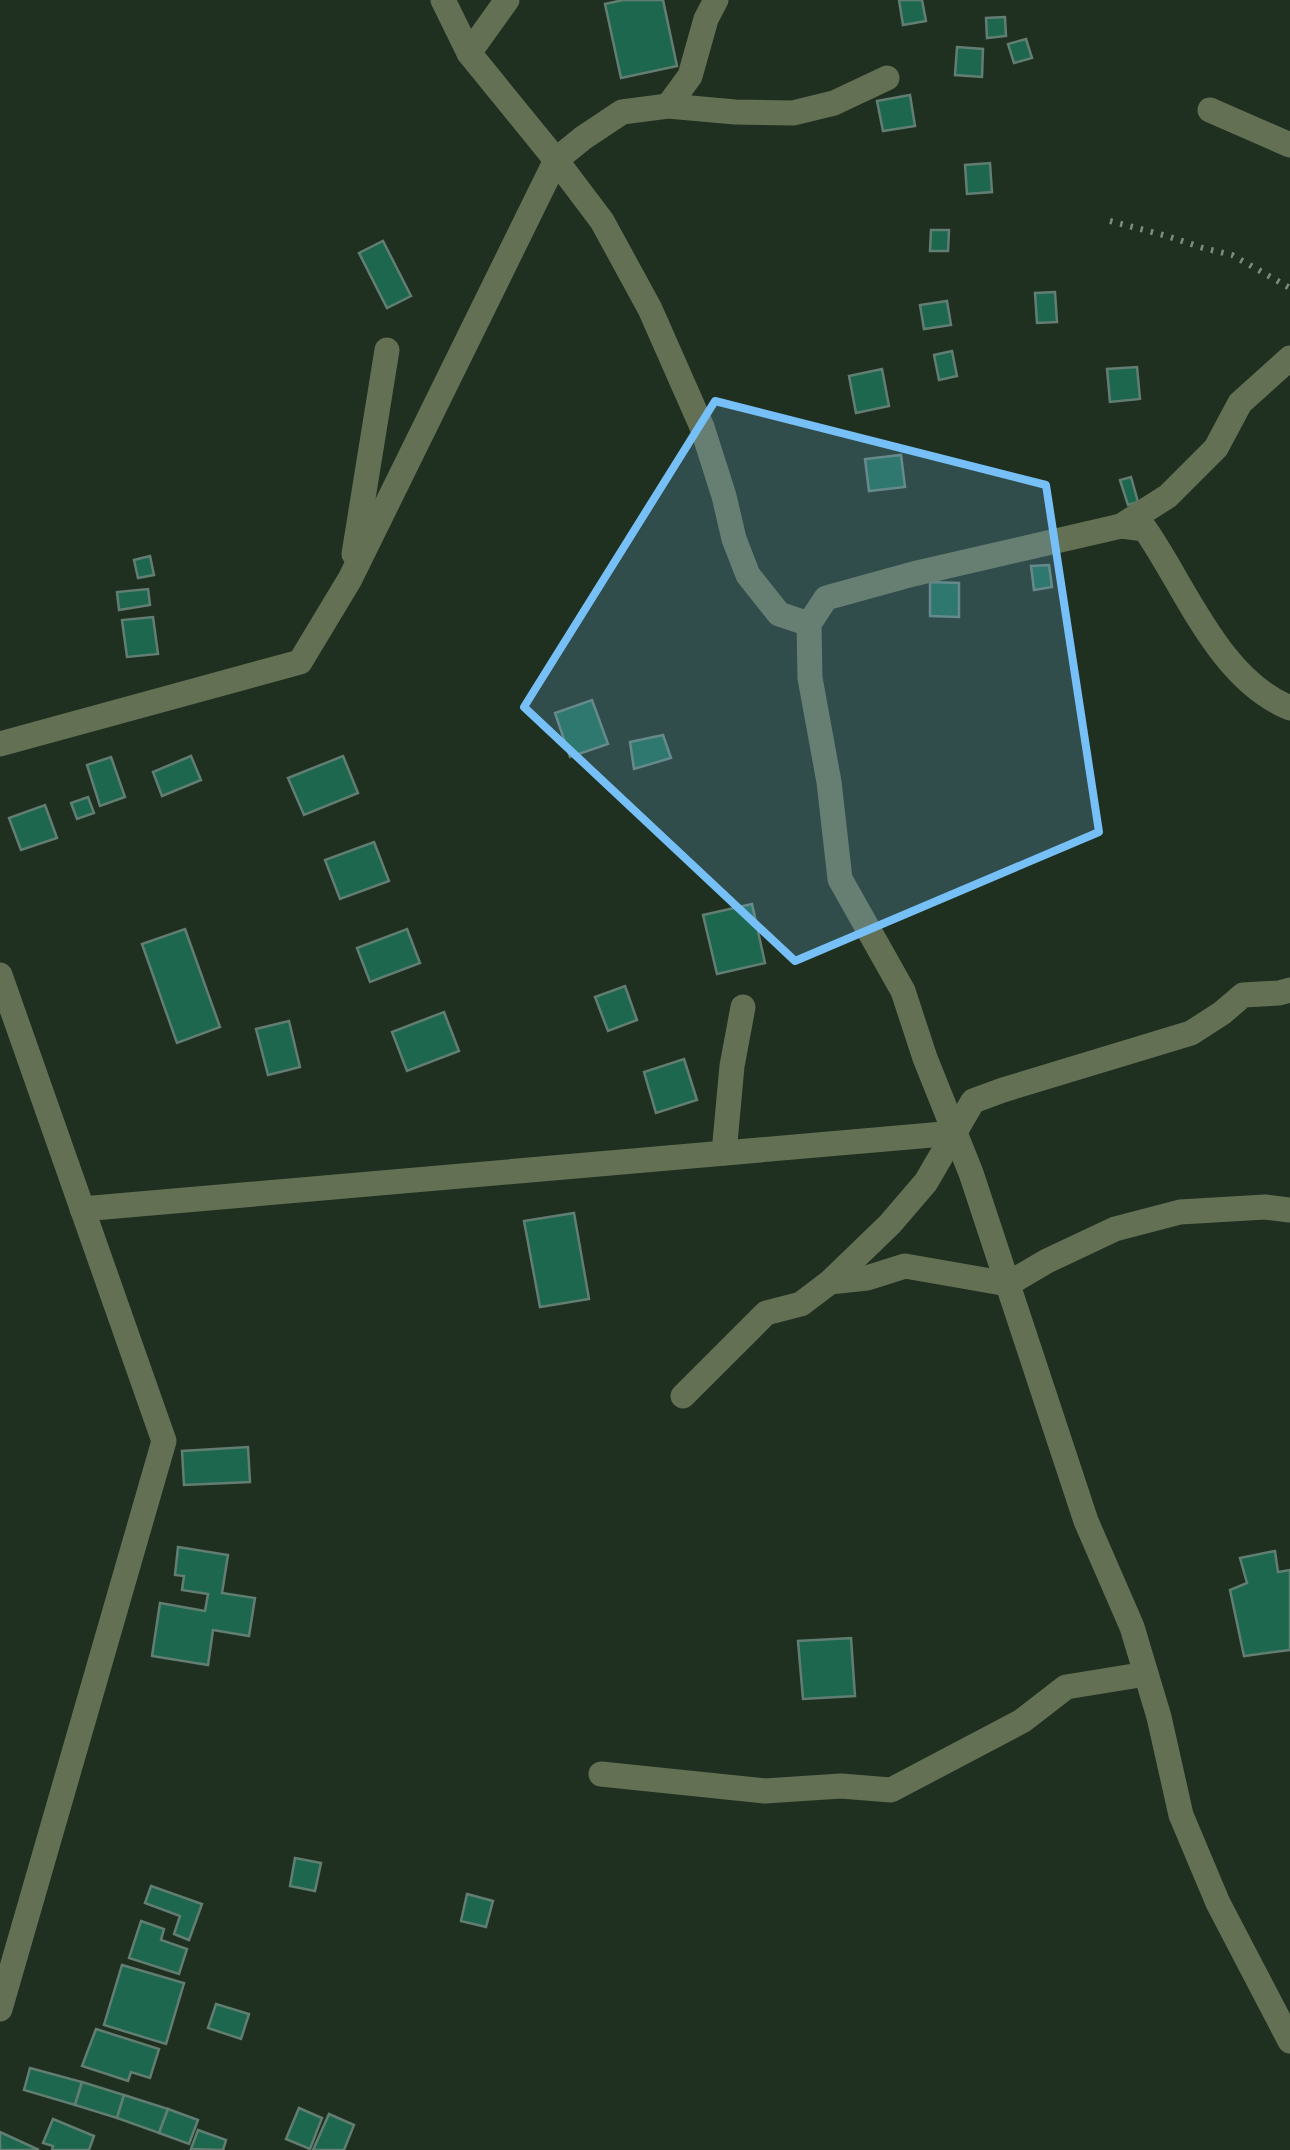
<svg xmlns="http://www.w3.org/2000/svg" width="1290" height="2150" font-family="'Zilla Slab',serif">
  <style>
    .building { fill: #1d674e; stroke: #627d71; stroke-width: 2.5 }
    .lines { fill: none; stroke-linecap: round; stroke-linejoin: round }
    .path { stroke: #7e8c80; stroke-width: 6; stroke-dasharray: 2.5 8; stroke-linecap: butt }
    .minor { stroke: #637053; stroke-width: 25 }
    .marked { fill: #76c0f7; fill-opacity: 0.2; stroke: #76c0f7; stroke-width: 8; stroke-linejoin: round }
  </style>
  <rect width="100%" height="100%" fill="#1f3021"/>
  <g class="building">
    <polygon points="623,0 663,0 677,66 621,78 605,4"/>
    <polygon points="899,0 922,0 926,21 903,25"/>
    <polygon points="1005,17 1006,36 987,38 986,18"/>
    <polygon points="1026,39 1032,58 1014,63 1008,44"/>
    <polygon points="957,47 983,49 982,77 955,75"/>
    <polygon points="910,95 915,126 883,131 877,101"/>
    <polygon points="990,163 992,192 967,194 965,165"/>
    <polygon points="931,230 949,230 948,251 930,251"/>
    <polygon points="383,241 411,296 387,308 359,253"/>
    <polygon points="1055,292 1057,322 1037,323 1035,293"/>
    <polygon points="947,301 951,325 924,329 920,305"/>
    <polygon points="952,351 957,376 939,380 934,355"/>
    <polygon points="1137,367 1140,399 1110,402 1107,369"/>
    <polygon points="882,369 889,406 856,413 849,376"/>
    <polygon points="901,455 905,487 869,491 865,459"/>
    <polygon points="1131,477 1138,502 1128,505 1120,480"/>
    <polygon points="150,556 154,575 138,578 134,560"/>
    <polygon points="1049,565 1052,587 1034,590 1031,566"/>
    <polygon points="930,582 959,583 959,617 930,616"/>
    <polygon points="148,589 150,605 119,610 117,592"/>
    <polygon points="153,617 158,654 127,657 122,620"/>
    <polygon points="592,700 608,744 570,757 555,713"/>
    <polygon points="663,735 671,758 634,769 630,742"/>
    <polygon points="191,756 201,780 162,796 153,772"/>
    <polygon points="343,756 358,793 304,815 288,778"/>
    <polygon points="111,757 125,797 100,806 87,765"/>
    <polygon points="88,797 94,813 77,819 71,803"/>
    <polygon points="45,805 57,838 21,850 9,818"/>
    <polygon points="374,842 389,881 340,899 325,860"/>
    <polygon points="752,904 765,963 717,974 703,915"/>
    <polygon points="185,929 220,1027 177,1043 142,944"/>
    <polygon points="407,929 420,963 370,982 357,948"/>
    <polygon points="625,986 637,1020 608,1031 595,997"/>
    <polygon points="444,1012 459,1051 407,1071 392,1032"/>
    <polygon points="289,1021 300,1067 268,1075 256,1029"/>
    <polygon points="684,1059 697,1100 656,1113 644,1072"/>
    <polygon points="574,1213 589,1299 540,1307 524,1221"/>
    <polygon points="248,1447 250,1482 184,1485 182,1451"/>
    <polygon points="178,1547 228,1555 222,1593 255,1598 249,1636 213,1630 208,1665 152,1656 160,1603 205,1611 208,1594 182,1590 184,1576 175,1575"/>
    <polygon points="1275,1551 1278,1572 1290,1570 1290,1650 1244,1656 1230,1590 1247,1583 1240,1558"/>
    <polygon points="851,1638 855,1696 803,1699 798,1641"/>
    <polygon points="295,1858 321,1863 315,1891 290,1886"/>
    <polygon points="151,1886 202,1904 189,1940 174,1934 180,1916 145,1903"/>
    <polygon points="467,1894 493,1901 486,1927 461,1921"/>
    <polygon points="141,1921 164,1929 161,1940 187,1949 179,1974 129,1958"/>
    <polygon points="122,1965 184,1983 166,2044 104,2025"/>
    <polygon points="216,2004 249,2014 241,2039 208,2028"/>
    <polygon points="96,2029 159,2049 150,2078 131,2072 128,2081 82,2066"/>
    <polygon points="30,2068 82,2082 75,2105 24,2090"/>
    <polygon points="82,2082 124,2095 117,2118 75,2105"/>
    <polygon points="124,2095 168,2109 159,2133 117,2118"/>
    <polygon points="299,2108 322,2118 310,2149 286,2139"/>
    <polygon points="168,2109 198,2120 189,2144 159,2133"/>
    <polygon points="329,2114 354,2125 344,2150 313,2150"/>
    <polygon points="53,2119 94,2136 89,2150 52,2150 53,2146 43,2143"/>
    <polygon points="198,2130 226,2140 223,2150 191,2149"/>
    <polygon points="0,2132 39,2150 0,2150"/>
  </g>
  <g class="lines">
    <polyline class="path" points="1110,221 1167,236 1203,248 1232,255 1290,288"/>
    <g class="minor">
      <polyline points="716,0 706,19 690,76 668,106 735,112 793,113 834,103 887,78"/>
      <polyline points="469,53 507,0"/>
      <polyline points="668,106 622,112 583,138 556,160 602,221 650,309 702,427 724,496 734,539 748,575 779,614 809,624"/>
      <polyline points="1210,110 1290,145"/>
      <polyline points="1290,358 1240,403 1216,448 1168,496 1121,526 913,574 826,598 809,624 810,678 829,782 840,879 903,991 925,1058 971,1173 1086,1521 1132,1627 1159,1717 1181,1815 1218,1903 1290,2041"/>
      <path d="M1121,526L1145,529C1186,588 1219,679 1290,708"/>
      <polyline points="354,554 387,350"/>
      <polyline points="0,744 300,662 350,579 556,160 469,53 443,0"/>
      <polyline points="0,975 164,1441 0,2009"/>
      <polyline points="724,1153 732,1066 743,1007"/>
      <polyline points="82,1209 955,1133"/>
      <polyline points="830,1282 867,1278 905,1266 1008,1284 1047,1261 1115,1229 1180,1212 1265,1207 1290,1210"/>
      <polyline points="683,1396 766,1313 801,1304 830,1282 890,1224 926,1182 973,1101 1003,1090 1191,1033 1222,1013 1243,995 1279,993 1290,990"/>
      <polyline points="601,1774 765,1791 841,1786 891,1790 1022,1721 1066,1687 1146,1674"/>
    </g>
  </g>
  <path class="marked" d="M715,401L1046,485L1099,832L795,961L524,707Z"/>
</svg>
